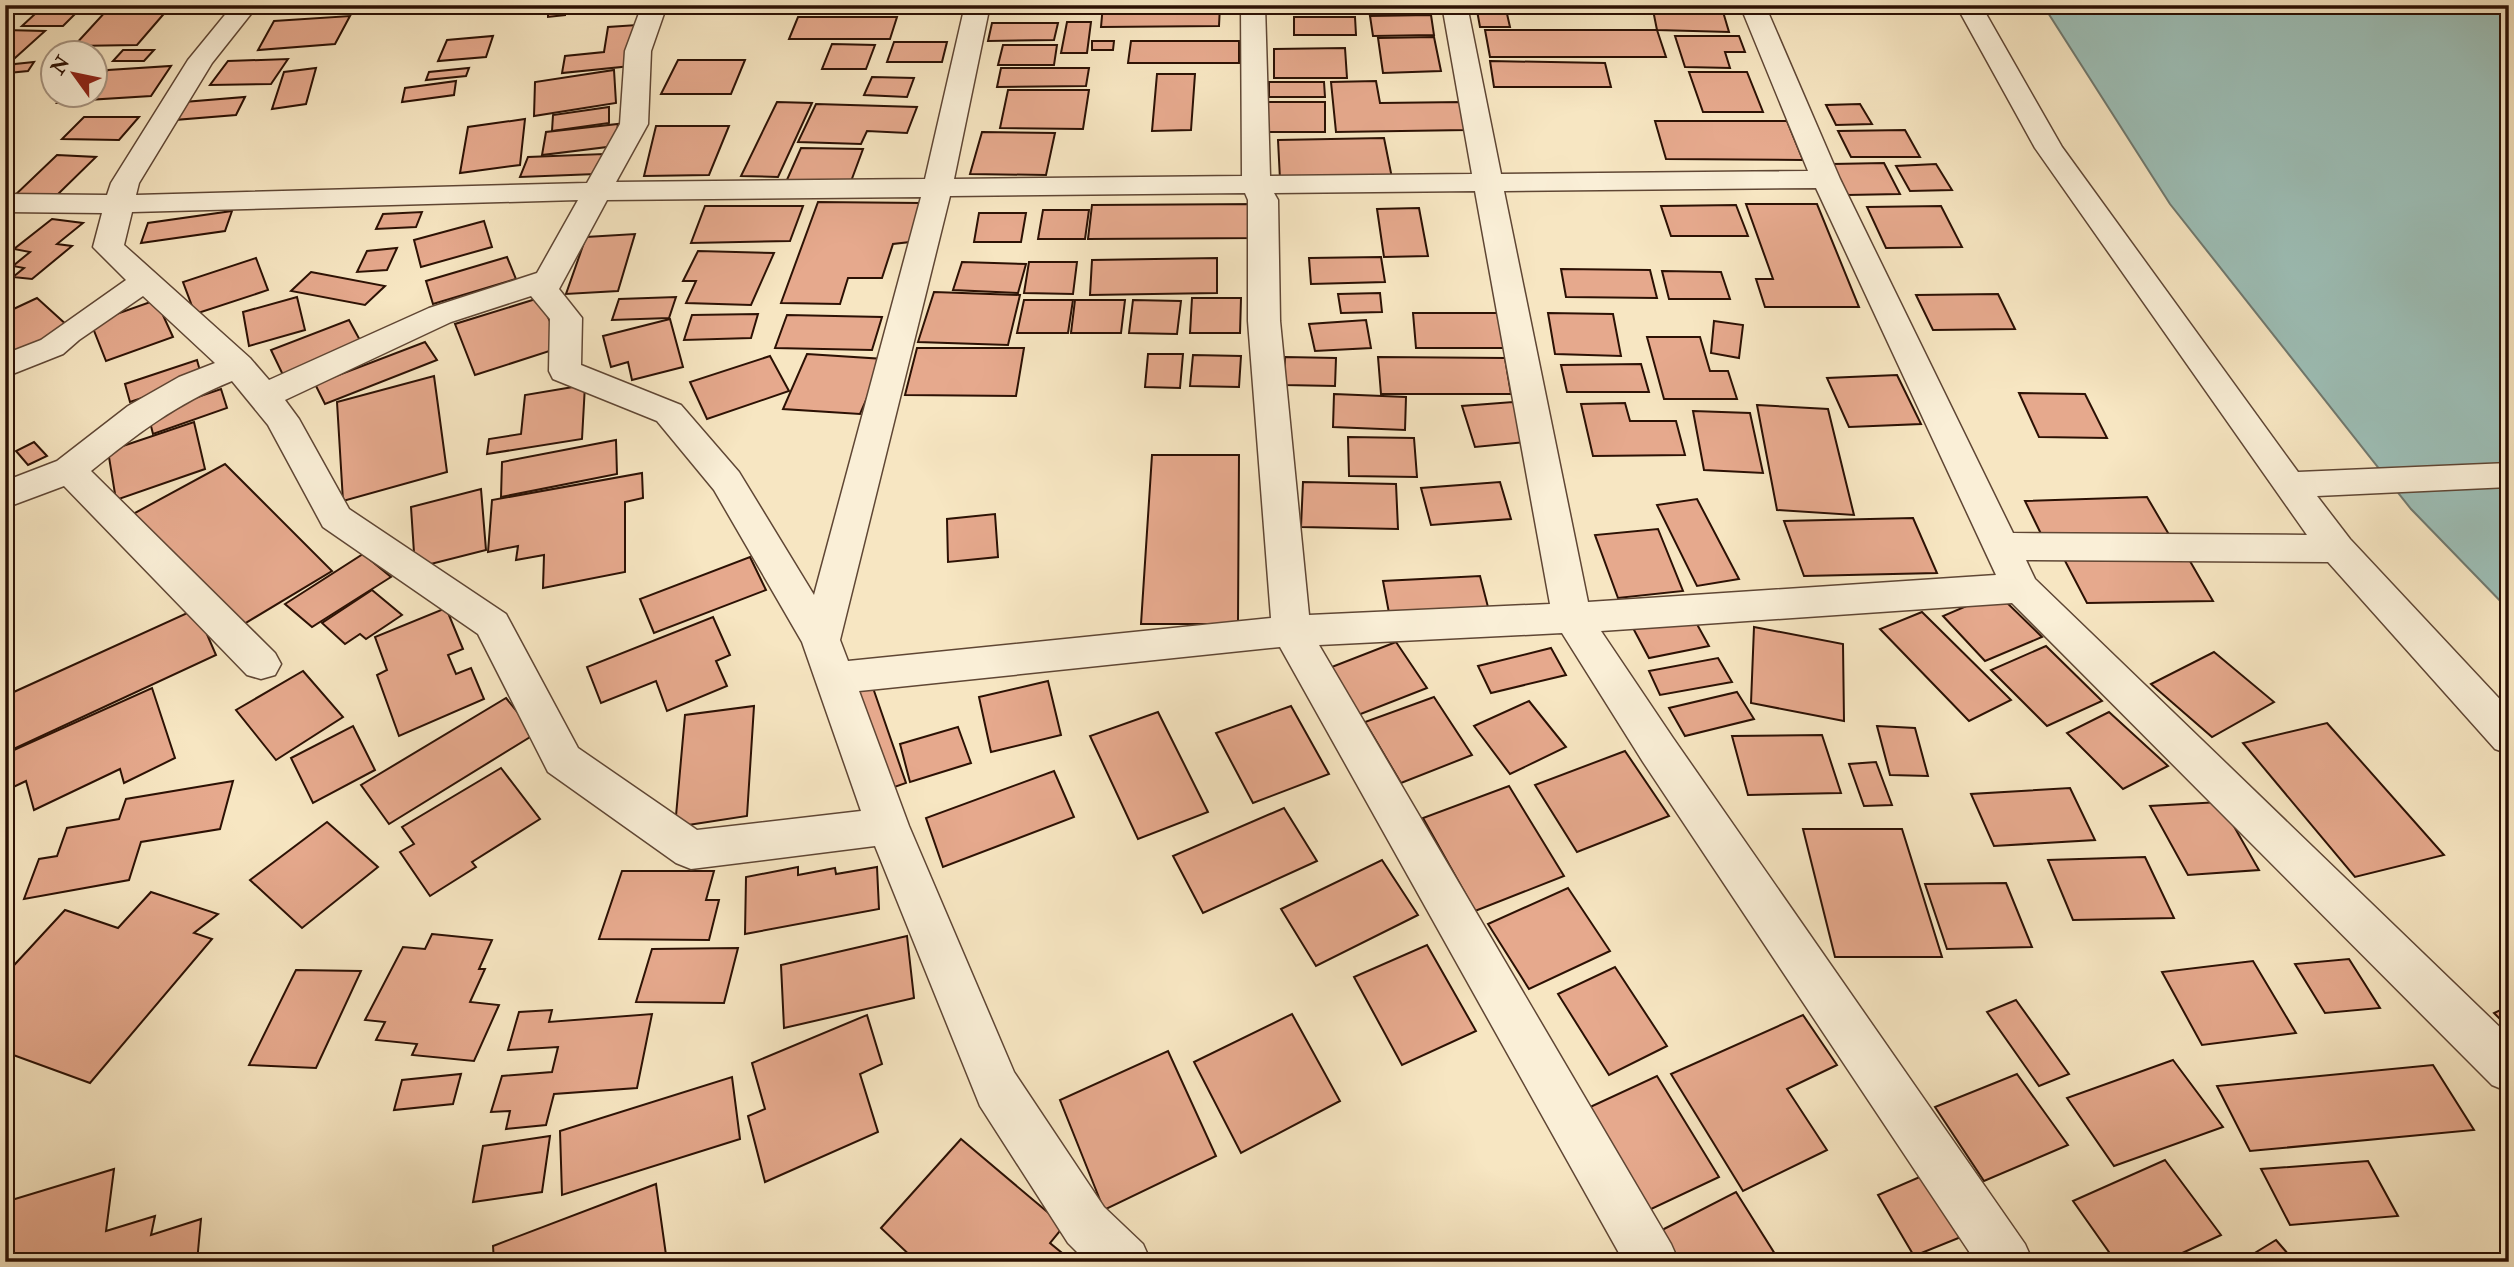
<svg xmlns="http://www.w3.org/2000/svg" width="2514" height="1267" font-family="'IM FELL Double Pica',serif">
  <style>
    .water { fill: #9dbfb7; stroke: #70796f; stroke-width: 2 }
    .building { fill: #e6a98d; stroke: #2c1104; stroke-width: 2 }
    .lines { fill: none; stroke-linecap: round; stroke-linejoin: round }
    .minor-casing { stroke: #5f4634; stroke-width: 3 }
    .minor { fill: #faefd7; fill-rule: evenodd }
  </style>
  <rect width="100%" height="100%" fill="#f7e6c2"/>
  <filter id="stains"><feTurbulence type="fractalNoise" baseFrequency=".00286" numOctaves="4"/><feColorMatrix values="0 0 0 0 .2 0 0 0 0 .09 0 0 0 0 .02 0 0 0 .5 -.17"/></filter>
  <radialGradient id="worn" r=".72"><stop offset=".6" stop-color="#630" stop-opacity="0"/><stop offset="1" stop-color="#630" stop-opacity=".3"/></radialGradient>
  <polygon class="water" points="2043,5 2509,5 2509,610 2411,509 2170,204"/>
  <g class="building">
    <polygon points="173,5 233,5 223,14 168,9"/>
    <polygon points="438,5 482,5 481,8 436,11"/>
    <polygon points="548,5 565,5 565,15 548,17"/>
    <polygon points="816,5 852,5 850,9 815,9"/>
    <polygon points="1103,5 1220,5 1219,26 1101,27"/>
    <polygon points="1294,5 1356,5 1357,12 1295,13"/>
    <polygon points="1369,5 1421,5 1422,15 1370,16"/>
    <polygon points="1476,5 1505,5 1510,27 1480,27"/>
    <polygon points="1518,5 1626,5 1519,8"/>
    <polygon points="1652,5 1721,5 1729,32 1657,30"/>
    <polygon points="1772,5 1849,5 1850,8 1773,7"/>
    <polygon points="168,9 137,45 74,46 107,10"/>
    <polygon points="36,13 76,13 63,26 22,26"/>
    <polygon points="1431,15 1434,35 1373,36 1370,16"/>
    <polygon points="350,16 335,44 258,50 274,21"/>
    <polygon points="798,17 897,17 890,39 789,39"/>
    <polygon points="1294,17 1355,17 1356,35 1294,35"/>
    <polygon points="1067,22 1091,22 1087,53 1061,53"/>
    <polygon points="992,23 1058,23 1054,40 988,41"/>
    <polygon points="637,25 631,66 562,73 565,56 604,52 608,27"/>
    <polygon points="5,30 45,31 5,67"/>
    <polygon points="1485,30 1657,30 1666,57 1490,57"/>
    <polygon points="493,36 486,57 438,61 447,40"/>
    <polygon points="1675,36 1739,36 1745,52 1725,52 1730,68 1685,67"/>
    <polygon points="1434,37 1441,71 1383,73 1378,38"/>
    <polygon points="1092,41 1114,41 1113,50 1092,50"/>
    <polygon points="1131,41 1239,41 1239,63 1128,63"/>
    <polygon points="894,42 947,42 942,62 887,62"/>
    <polygon points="832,44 875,45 866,69 822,69"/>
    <polygon points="1003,45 1057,45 1054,65 998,65"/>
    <polygon points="1345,48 1347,78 1274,78 1274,49"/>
    <polygon points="123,50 154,50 144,61 113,61"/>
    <polygon points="288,59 271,84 210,85 228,61"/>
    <polygon points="678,60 745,60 731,94 661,94"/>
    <polygon points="1490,61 1605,63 1611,87 1494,87"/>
    <polygon points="34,62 28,71 8,73 15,64"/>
    <polygon points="171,66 151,96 86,100 91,94 94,94 94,89 108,70"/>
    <polygon points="316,68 306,104 272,109 284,72"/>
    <polygon points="469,68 466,76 426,80 429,72"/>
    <polygon points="1001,68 1089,68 1086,86 997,87"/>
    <polygon points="614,70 616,103 534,116 535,82"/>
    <polygon points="1689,72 1747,72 1763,112 1703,112"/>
    <polygon points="1157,74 1195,74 1191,130 1152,131"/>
    <polygon points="872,77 914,78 907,97 864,95"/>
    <polygon points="456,81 454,95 402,102 405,88"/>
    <polygon points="1376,81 1380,103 1462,102 1467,130 1336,132 1331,82"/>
    <polygon points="1269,82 1324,82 1325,97 1269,97"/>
    <polygon points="1008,90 1089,90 1083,129 1000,128"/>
    <polygon points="63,94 81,94 76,102 57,103"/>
    <polygon points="245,97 236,115 174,120 184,102"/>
    <polygon points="777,102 812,103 778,177 741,176"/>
    <rect x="1266" y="102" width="59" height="30"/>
    <polygon points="816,104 917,107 907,133 867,131 861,144 798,142"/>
    <polygon points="1860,104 1872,124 1836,125 1826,105"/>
    <polygon points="609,107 609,123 552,131 553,115"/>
    <polygon points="84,117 139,117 119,140 62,139"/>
    <polygon points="525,119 520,165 460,173 468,127"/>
    <polygon points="1655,121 1787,121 1803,160 1666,159"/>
    <polygon points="618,124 615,146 542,155 546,132"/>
    <polygon points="656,126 729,126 709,175 644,176"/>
    <polygon points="1905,130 1920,157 1851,157 1838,131"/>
    <polygon points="982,132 1055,133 1046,175 970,174"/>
    <polygon points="1384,138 1392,178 1280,179 1278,140"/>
    <polygon points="801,148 863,149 850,184 786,182"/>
    <polygon points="604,154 596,174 520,177 528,157"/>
    <polygon points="57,155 96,157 53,199 12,198"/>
    <polygon points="1884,163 1900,194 1847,195 1833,164"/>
    <polygon points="1936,164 1952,190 1910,191 1896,166"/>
    <polygon points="818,202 921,203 910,242 893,244 882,278 848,278 840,304 781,303"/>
    <polygon points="1260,204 1260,238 1088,239 1092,205"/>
    <polygon points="1746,204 1817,204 1859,307 1765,307 1756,279 1773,279"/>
    <polygon points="1736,205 1748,236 1671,236 1661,206"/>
    <polygon points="705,206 803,206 790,241 691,243"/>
    <polygon points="1941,206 1962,247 1886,248 1867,207"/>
    <polygon points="1419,208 1428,256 1384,257 1377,209"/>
    <polygon points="1043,210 1089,210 1085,239 1038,239"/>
    <polygon points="232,211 225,231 141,243 148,223"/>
    <polygon points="422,212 416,227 376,229 383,214"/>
    <polygon points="979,213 1026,213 1021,242 974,242"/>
    <polygon points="52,219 83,223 57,244 72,246 32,279 13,277 24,268 13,266 30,252 14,249"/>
    <polygon points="484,221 492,247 421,267 414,240"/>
    <polygon points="635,234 618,291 566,294 586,237"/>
    <polygon points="397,248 387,270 357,272 367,251"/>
    <polygon points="698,251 774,253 751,305 686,303 696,281 683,281"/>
    <polygon points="507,257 516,279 433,304 426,281"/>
    <polygon points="1381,257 1385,282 1311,284 1309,258"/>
    <polygon points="256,258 268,290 195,314 183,282"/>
    <polygon points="1217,258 1217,293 1090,295 1092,260"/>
    <polygon points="962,262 1026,264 1018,293 953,290"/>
    <polygon points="1029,262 1077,262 1073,294 1024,293"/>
    <polygon points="1561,269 1650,270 1657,298 1566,297"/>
    <polygon points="1662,271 1721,272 1730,299 1669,299"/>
    <polygon points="311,272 385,286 365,305 291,291"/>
    <polygon points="934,292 1020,295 1008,345 918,342"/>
    <polygon points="1380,293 1382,312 1341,313 1338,294"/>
    <polygon points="1998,294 2015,329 1933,330 1916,295"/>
    <polygon points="297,297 305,330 249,346 243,312"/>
    <polygon points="676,297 669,318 612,320 619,299"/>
    <polygon points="37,298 69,327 5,358 5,313"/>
    <polygon points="539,298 562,347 475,375 455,324"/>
    <polygon points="1192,298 1241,298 1240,333 1190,333"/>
    <polygon points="156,300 173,337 106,361 91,323"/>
    <polygon points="1024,300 1073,300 1068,333 1017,333"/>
    <polygon points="1075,300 1125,300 1121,333 1071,333"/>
    <polygon points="1133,300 1181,301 1177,334 1129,333"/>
    <polygon points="1413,313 1500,313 1505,348 1416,348"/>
    <polygon points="1548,313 1613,314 1621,356 1555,354"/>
    <polygon points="758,314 751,338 684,340 692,315"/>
    <polygon points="787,315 882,317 872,350 775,348"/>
    <polygon points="670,319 683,367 632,380 628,362 611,367 603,336"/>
    <polygon points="349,320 362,344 283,375 271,350"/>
    <polygon points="1366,320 1371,348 1315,351 1309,324"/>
    <polygon points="1714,321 1743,325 1739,358 1711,353"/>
    <polygon points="1647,337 1700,337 1710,371 1728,371 1737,399 1664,399"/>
    <polygon points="425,342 437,360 325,404 315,384"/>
    <polygon points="917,348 1024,348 1016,396 905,395"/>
    <polygon points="807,354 884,359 860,414 783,409"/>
    <polygon points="1148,354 1183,354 1180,388 1145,387"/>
    <polygon points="1193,355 1241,356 1239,387 1190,386"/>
    <polygon points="770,356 789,391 707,419 690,382"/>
    <polygon points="1285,357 1336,358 1335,386 1284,385"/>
    <polygon points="1378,357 1505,358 1511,394 1381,394"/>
    <polygon points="197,360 202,378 130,402 125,384"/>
    <polygon points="1641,364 1649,392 1567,392 1561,365"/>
    <polygon points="1897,375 1921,424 1849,427 1827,378"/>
    <polygon points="434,376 447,472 343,501 337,402"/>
    <polygon points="585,385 582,439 487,454 489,439 521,434 525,395"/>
    <polygon points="221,389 227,408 153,434 148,414"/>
    <polygon points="2019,393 2085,394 2107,438 2039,437"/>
    <polygon points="1334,394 1406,397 1405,430 1333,427"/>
    <polygon points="1513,402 1527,442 1475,447 1462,406"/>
    <polygon points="1625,403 1630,421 1676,421 1685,455 1593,456 1581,404"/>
    <polygon points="1757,405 1828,409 1854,515 1777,510"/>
    <polygon points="1693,411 1750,413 1763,473 1704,470"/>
    <polygon points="194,422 205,469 116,500 108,451"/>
    <polygon points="5,436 14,483 5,486"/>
    <polygon points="1348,437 1414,438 1417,477 1349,476"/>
    <polygon points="616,440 617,474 501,497 502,462"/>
    <polygon points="34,442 47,456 28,465 16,451"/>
    <polygon points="1152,455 1239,455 1238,624 1141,624"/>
    <polygon points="225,464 332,571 239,627 133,514"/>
    <polygon points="642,473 643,498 625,502 625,572 543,588 544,555 516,560 518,546 488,552 492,500"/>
    <polygon points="1303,482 1396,484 1398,529 1301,527"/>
    <polygon points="1500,482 1511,519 1431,525 1421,488"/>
    <polygon points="481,489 486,550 415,568 411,507"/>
    <polygon points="2147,497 2171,538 2045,542 2025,501"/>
    <polygon points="1697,499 1739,579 1697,586 1657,505"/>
    <polygon points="995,514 998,557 948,562 947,519"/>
    <polygon points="1913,518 1937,573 1804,576 1784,521"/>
    <polygon points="1658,529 1683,591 1618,598 1595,535"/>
    <polygon points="363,554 391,577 312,627 285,604"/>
    <polygon points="2187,556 2213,601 2087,603 2063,557"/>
    <polygon points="750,557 766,590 654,633 640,599"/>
    <polygon points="1480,576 1488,607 1389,613 1383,581"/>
    <polygon points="372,590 402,615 366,639 360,634 345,644 322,623"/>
    <polygon points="1997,593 2042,637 1985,661 1943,616"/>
    <polygon points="446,608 463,649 448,655 456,674 471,668 484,699 399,736 377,675 387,670 375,637"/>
    <polygon points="196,609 216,655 5,753 5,696"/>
    <polygon points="1922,612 2011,700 1969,721 1880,629"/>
    <polygon points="713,617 730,655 716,661 727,686 667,711 656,681 601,703 587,667"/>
    <polygon points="1693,617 1709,646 1649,658 1633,628"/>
    <polygon points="1754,627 1843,644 1844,721 1751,703"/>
    <polygon points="1396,642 1427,688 1353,717 1324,670"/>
    <polygon points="2046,646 2102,701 2047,726 1991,670"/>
    <polygon points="1551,648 1566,675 1491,693 1478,666"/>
    <polygon points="2214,652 2274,702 2212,737 2151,684"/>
    <polygon points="1718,658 1732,682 1660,695 1649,671"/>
    <polygon points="303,671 343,717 276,760 236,710"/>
    <polygon points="1048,681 1061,735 991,752 979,697"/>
    <polygon points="872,685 906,783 883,791 851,692"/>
    <polygon points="152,688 175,758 124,783 120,769 34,810 26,781 5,791 5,754"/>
    <polygon points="1737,692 1754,719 1685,736 1669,708"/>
    <polygon points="1434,697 1472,755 1401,783 1365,722"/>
    <polygon points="506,698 535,734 389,824 361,785"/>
    <polygon points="1529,701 1566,747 1510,774 1474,726"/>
    <polygon points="754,706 747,816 675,827 685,715"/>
    <polygon points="1291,706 1329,774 1253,803 1216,733"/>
    <polygon points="1158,712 1208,812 1138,839 1090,736"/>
    <polygon points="2109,712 2168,766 2123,789 2067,733"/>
    <polygon points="2327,723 2444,855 2355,877 2243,743"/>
    <polygon points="353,726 375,770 313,803 291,758"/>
    <polygon points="1877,726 1915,728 1928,776 1890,775"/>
    <polygon points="958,727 971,763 910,782 900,744"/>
    <polygon points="1822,735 1841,793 1748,795 1732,736"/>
    <polygon points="1625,751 1669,816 1577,852 1535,785"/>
    <polygon points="1876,762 1892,805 1864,806 1849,764"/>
    <polygon points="501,768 540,819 472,862 476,867 430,896 400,852 414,844 402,827"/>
    <polygon points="1054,771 1074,817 943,867 926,818"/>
    <polygon points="233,781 220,829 141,842 129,880 24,899 39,859 57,856 67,828 119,819 126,799"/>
    <polygon points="1509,786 1564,876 1475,911 1423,818"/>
    <polygon points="2070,788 2095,840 1994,846 1971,794"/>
    <polygon points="2220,802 2259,870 2188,875 2150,806"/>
    <polygon points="1284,808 1317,861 1203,913 1173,856"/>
    <polygon points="327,822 378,867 302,928 250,880"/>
    <polygon points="1803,829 1902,829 1942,957 1835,957"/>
    <polygon points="2145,857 2174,918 2073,920 2048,860"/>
    <polygon points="1382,860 1418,915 1316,966 1281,909"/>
    <polygon points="798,867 798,875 835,868 836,874 877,867 879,909 745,934 746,877"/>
    <polygon points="622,871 714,871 706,900 719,900 709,940 599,939"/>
    <polygon points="2006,883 2032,947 1947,949 1925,884"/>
    <polygon points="1568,888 1610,951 1529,989 1488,924"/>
    <polygon points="151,892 218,914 194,933 212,939 90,1083 5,1052 5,975 65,910 118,928"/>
    <polygon points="432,934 492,940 479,969 485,969 470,1002 499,1005 474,1061 412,1055 417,1044 376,1040 385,1022 365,1020 403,947 425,949"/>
    <polygon points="907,936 914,998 784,1028 781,965"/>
    <polygon points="1427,945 1476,1031 1402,1065 1354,977"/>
    <polygon points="738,948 724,1003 636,1002 652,949"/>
    <polygon points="2349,959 2380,1008 2325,1013 2295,964"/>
    <polygon points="2253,961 2296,1033 2202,1045 2162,972"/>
    <polygon points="1615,967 1667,1046 1609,1075 1558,994"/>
    <polygon points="296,970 361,971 316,1068 249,1065"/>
    <polygon points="2016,1000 2069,1074 2039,1086 1987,1012"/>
    <polygon points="2509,1006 2509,1028 2494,1013"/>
    <polygon points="552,1010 549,1022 652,1014 637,1088 554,1094 546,1125 506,1129 510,1111 491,1112 502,1076 552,1072 558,1047 508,1050 519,1012"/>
    <polygon points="1292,1014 1340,1101 1241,1153 1194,1062"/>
    <polygon points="867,1015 882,1064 860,1074 878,1132 765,1182 748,1116 765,1109 752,1063"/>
    <polygon points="1803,1015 1837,1065 1787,1089 1827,1150 1743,1191 1671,1074"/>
    <polygon points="1168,1051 1216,1156 1104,1210 1060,1100"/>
    <polygon points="2173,1060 2223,1127 2114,1166 2067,1098"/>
    <polygon points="2433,1065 2474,1130 2250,1151 2217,1086"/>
    <polygon points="461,1074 453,1104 394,1110 402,1080"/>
    <polygon points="2017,1074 2068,1145 1984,1181 1935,1107"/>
    <polygon points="1657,1076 1719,1177 1647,1211 1588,1108"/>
    <polygon points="732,1077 740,1139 562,1195 560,1131"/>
    <polygon points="550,1136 542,1192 473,1202 483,1146"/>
    <polygon points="961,1139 1064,1226 1050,1243 1073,1262 917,1262 881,1228"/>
    <polygon points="2165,1160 2221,1235 2163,1262 2116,1262 2073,1201"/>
    <polygon points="2368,1161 2398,1216 2290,1225 2261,1169"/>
    <polygon points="114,1169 106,1231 155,1216 151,1235 201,1219 197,1262 5,1262 5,1202"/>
    <polygon points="1922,1176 1961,1237 1914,1256 1878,1195"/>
    <polygon points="656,1184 667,1262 494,1262 493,1246"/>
    <polygon points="1736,1192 1780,1262 1680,1262 1662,1230"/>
    <polygon points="2276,1240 2295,1262 2240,1262"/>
  </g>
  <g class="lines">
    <defs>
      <path id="minor" d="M233,5H258L212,63L139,183L136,195L587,183L620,124L625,51L642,5H667L651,51L648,124L616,182L925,179L965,5H990L954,179L1242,176L1241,5H1265L1270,176L1472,174L1442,5H1467L1501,174L1808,171L1740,5H1765L1840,179L2013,533L2307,535L2035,148L1956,5H1981L2062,147L2298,472L2509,463V487L2317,496L2350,539L2509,709V754L2495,749L2328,562L2026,560L2035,579L2509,1036V1092L2492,1085L2012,603L1601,631L1673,738L2025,1244L2033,1262H1976L1643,762L1562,633L1319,645L1671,1244L1679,1262H1624L1280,647L859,691L909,826L1014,1072L1104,1207L1143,1244L1151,1262H1087L1068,1243L980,1106L875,846L691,869L676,863L548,772L478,634L323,527L268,425L232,381C177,403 137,434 91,471L275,653L281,664L275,675L261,679L247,675L64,486L5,508V481L57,461L128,406L179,377L215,363L143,296L79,340L63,354L5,377V354L41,340L126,280L93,247L102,213L5,212V194L107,195L111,183L188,60ZM1816,188L1996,575L1588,602L1504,191ZM1475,191L1550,604L1309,615L1280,321L1278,200L1274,193ZM1245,193L1248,200V321L1271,618L848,661L840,640L950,196ZM921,197L814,595L739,472L681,405L581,365L582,318L559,289L607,200ZM578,200L537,273L429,308L269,380L250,358L124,245L132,212ZM531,296L550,319L549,371L553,379L657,421L714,490L802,642L861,811L697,830L578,748L506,614L349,509L299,419L285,400L451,322Z"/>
    </defs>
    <use href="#minor" class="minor-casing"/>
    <use href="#minor" class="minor"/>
  </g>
  <rect width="2514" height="1267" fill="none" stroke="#f7e6c2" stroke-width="28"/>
  <rect x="7" y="7" width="2500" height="1253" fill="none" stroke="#2c1104" stroke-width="3.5"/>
  <rect x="14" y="14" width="2486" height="1239" fill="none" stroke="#2c1104" stroke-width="2"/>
  <g transform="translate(74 74) rotate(303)"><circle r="33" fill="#faefd7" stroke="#a89683" stroke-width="2"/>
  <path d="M0-5L12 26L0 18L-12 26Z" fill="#8f2418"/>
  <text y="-10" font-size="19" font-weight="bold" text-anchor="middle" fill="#2c1104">N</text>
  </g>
  <rect width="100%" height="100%" filter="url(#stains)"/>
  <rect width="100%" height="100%" fill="url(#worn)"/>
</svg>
